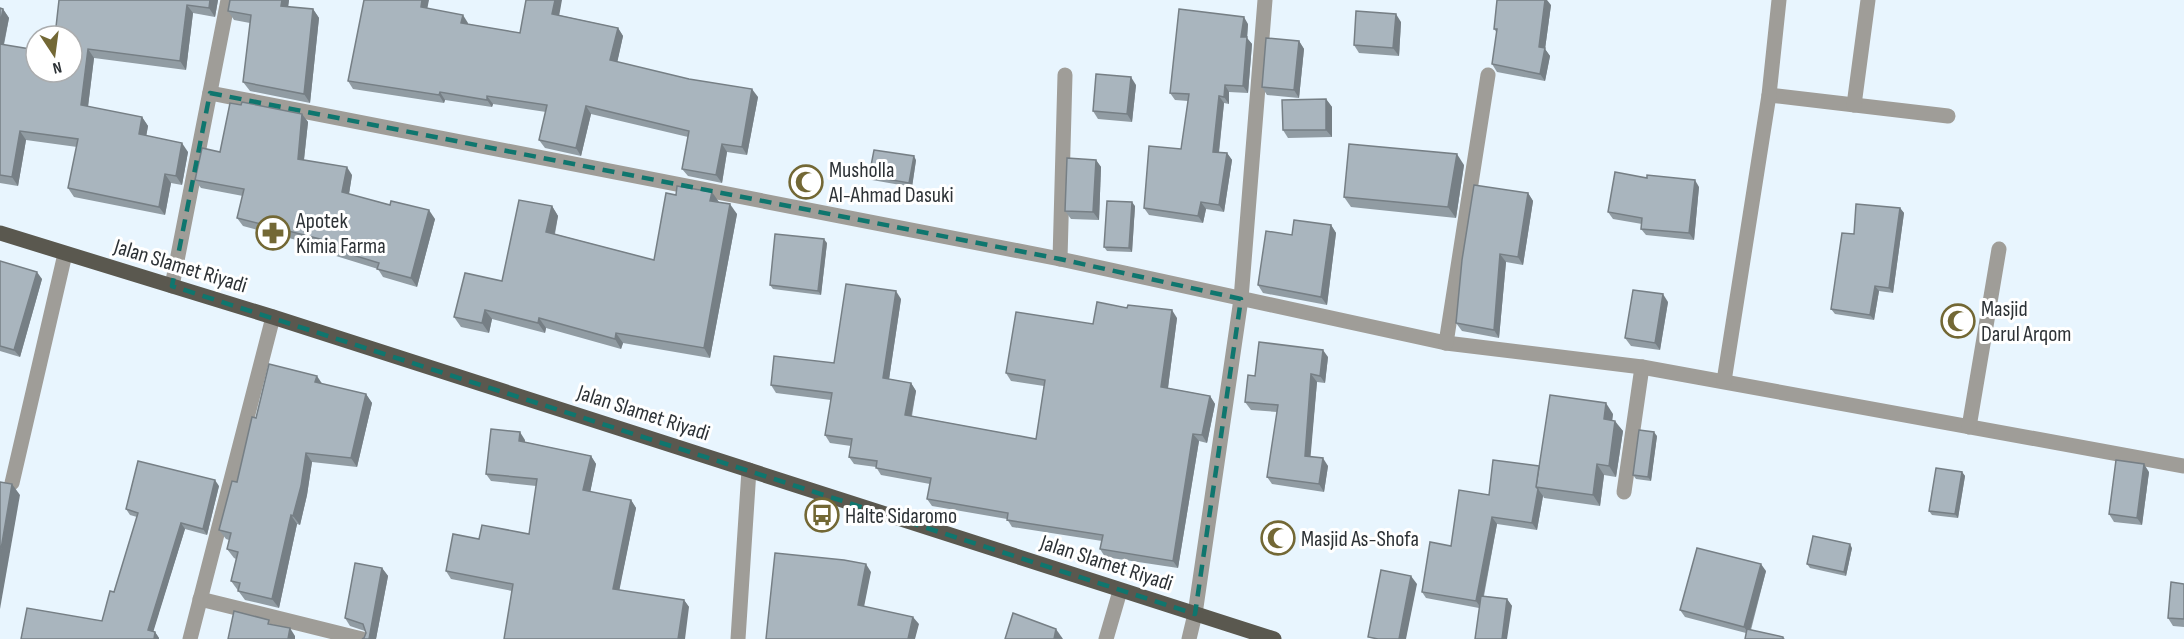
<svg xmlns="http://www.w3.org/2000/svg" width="2184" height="639" font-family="'Sofia Sans Condensed',sans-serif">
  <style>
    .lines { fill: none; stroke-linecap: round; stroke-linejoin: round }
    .service { stroke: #9f9d98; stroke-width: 15 }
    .minor { stroke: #9f9d98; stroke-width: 15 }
    .primary { stroke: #5a584f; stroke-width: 15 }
    .wall { fill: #919ca3 }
    .shaded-wall { fill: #767f85 }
    .building { fill: #a9b5be; stroke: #767f85; stroke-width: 1.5 }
    .marked { fill: none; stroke: #0f766e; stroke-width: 4.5; stroke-dasharray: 12 8; stroke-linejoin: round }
    .labels { text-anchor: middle; stroke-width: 6; stroke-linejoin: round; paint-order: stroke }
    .poi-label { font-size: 22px; fill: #2d3236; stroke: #fff; text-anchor: start }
    .street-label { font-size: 22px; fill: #2d3236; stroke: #fff }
  </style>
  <rect width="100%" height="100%" fill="#e8f5fe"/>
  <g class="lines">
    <g class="service">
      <polyline points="12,483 65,254"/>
      <polyline points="1624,492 1642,367"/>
      <polyline points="1106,639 1120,591"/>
    </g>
    <g class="minor">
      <polyline points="210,93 1060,259 1446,343 1642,367 2184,466"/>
      <polyline points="1769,95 1948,116"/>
      <polyline points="1854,105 1868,0"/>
      <polyline points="1060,259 1065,75"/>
      <polyline points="172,286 228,0"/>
      <polyline points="1446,343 1488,75"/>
      <polyline points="1724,381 1769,95 1779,0"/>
      <polyline points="1969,427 1999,249"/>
      <polyline points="200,599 362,639"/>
      <polyline points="190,639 273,317"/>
      <polyline points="738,639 749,470"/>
      <polyline points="1189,639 1195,614 1241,299 1265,0"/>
    </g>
    <polyline class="primary" points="0,233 273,317 1274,639"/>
  </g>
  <g class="wall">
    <polygon points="59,0 218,0 215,17 193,13 186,70 94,58 88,107 142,117 148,126 146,136 188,152 182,185 171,183 165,215 74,197 68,188 77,147 26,140 18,186 0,183 0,8 3,9 9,18 4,45 72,72"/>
    <polygon points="289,0 288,7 313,9 319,18 310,103 250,91 243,82 250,23 234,20 228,11"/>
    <polygon points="1551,5 1545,49 1550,56 1545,81 1497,72 1492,64 1497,33 1494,29"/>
    <polygon points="427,9 468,24 520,33 559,15 618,28 623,36 617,62 758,97 747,155 727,152 722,183 688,176 682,169 688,137 591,114 581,156 545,148 539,140 546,112 493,104 492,107 445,100 444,103 353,89 348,81"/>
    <polygon points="1401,22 1399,56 1359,53 1354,45"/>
    <polygon points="1248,24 1247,38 1252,44 1248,93 1229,92 1229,104 1224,103 1219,153 1227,153 1232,160 1224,212 1206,209 1203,223 1149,215 1144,208 1181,149 1188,101 1175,100 1170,93"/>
    <polygon points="1299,41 1304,49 1299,98 1267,95 1262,87"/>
    <polygon points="1136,85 1132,122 1098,119 1093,111"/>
    <polygon points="1326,99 1332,107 1332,137 1288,138 1283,130"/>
    <polygon points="302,114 308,122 304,160 352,175 349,194 435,219 417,287 383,277 378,269 336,256 331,249 243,226 237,218 243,196 201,188 195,180 220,152"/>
    <polygon points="916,160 912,187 872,180 869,176"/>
    <polygon points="1096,160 1101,167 1099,220 1071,219 1065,211"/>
    <polygon points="1464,165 1456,218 1351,207 1344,197"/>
    <polygon points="1647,178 1699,187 1694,240 1646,235 1641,229 1642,224 1613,219 1608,212"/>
    <polygon points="1528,193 1533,201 1523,265 1506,262 1499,338 1462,331 1456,323"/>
    <polygon points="718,202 737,214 710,358 623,343 621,349 546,328 545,333 492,319 489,333 461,327 454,317 502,281 552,206 558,216 555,234 654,260"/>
    <polygon points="1135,206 1132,252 1107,251 1104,247"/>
    <polygon points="1900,208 1904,213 1893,293 1879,291 1874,320 1835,314 1831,309 1854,234"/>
    <polygon points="1331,225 1336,233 1327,305 1263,293 1258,285 1292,235"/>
    <polygon points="827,243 821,295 773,289 770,285"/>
    <polygon points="0,261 42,279 20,357 0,351"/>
    <polygon points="901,299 889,379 911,383 916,391 912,416 1036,439 1044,386 1011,381 1006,373 1093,324 1177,318 1168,388 1210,396 1215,404 1207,443 1199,441 1178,568 1105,557 1100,549 1102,541 1012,527 1007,519 932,506 927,499 930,484 881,475 876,467 854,464 849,457 851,446 830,443 825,435 831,400 776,393 771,385 834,363"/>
    <polygon points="1668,302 1660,350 1631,346 1625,338"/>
    <polygon points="1328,357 1325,383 1317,382 1310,456 1328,466 1324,492 1272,484 1267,477 1277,412 1251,410 1245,402"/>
    <polygon points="322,384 366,394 372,403 357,467 312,462 307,495 300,525 297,524 279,608 245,600 231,581 236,559 234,558 227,549 229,540 226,539 219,530 237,482 256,418"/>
    <polygon points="1613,414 1612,420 1623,431 1616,477 1604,475 1600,506 1544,498 1543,496 1537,530 1497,524 1484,596 1507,599 1512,606 1479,608 1426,598 1422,592 1451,546 1489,495 1539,466"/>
    <polygon points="1657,436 1651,481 1636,479 1633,475"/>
    <polygon points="525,440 525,442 591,456 596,464 590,492 631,500 636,508 619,590 684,600 689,607 512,591 451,579 446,571 479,539 529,534 536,486 491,481 486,474"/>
    <polygon points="1962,472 1965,476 1958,518 1932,515 1929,511"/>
    <polygon points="2149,472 2142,525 2114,522 2109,514"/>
    <polygon points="219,486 207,535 185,529 153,631 155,632 159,638 102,621 114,592 137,517 130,515 126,509"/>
    <polygon points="1852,548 1846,576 1810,568 1807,564"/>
    <polygon points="355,563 382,568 388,576 376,639 362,639 364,638 366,633 365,631 350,626 345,618"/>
    <polygon points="1766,571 1751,630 1783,637 1785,639 1745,639 1746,633 1685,617 1680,610"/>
    <polygon points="2184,584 2184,627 2173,626 2168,618"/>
  </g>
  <g class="shaded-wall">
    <polygon points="210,0 218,0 215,17 209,8"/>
    <polygon points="282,0 289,0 287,15 281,6"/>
    <polygon points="422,0 429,0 426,15 421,7"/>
    <polygon points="555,0 562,0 558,22 552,14"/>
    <polygon points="1545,0 1547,0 1551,5 1545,49 1550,56 1545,81 1540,74 1539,47"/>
    <polygon points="187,5 193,13 186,70 180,61"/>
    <polygon points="3,9 9,18 2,52 0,49 0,25"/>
    <polygon points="313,9 319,18 310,103 304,94"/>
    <polygon points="1396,14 1401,22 1399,56 1393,48"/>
    <polygon points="463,15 468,23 467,30 461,23"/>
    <polygon points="1244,17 1248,24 1247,38 1252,44 1248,93 1243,86 1241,37"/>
    <polygon points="618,28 623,36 616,68 610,60"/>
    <polygon points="1299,41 1304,49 1299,98 1294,90"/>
    <polygon points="88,49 94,58 87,114 81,105"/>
    <polygon points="1131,77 1136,85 1132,122 1127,114"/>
    <polygon points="1225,85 1229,92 1229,104 1224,97"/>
    <polygon points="752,89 758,97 747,155 742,147"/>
    <polygon points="440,92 445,100 444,103 439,95"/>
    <polygon points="487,96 493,104 492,107 487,100"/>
    <polygon points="1219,96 1224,103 1218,159 1213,152"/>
    <polygon points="1326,99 1332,107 1332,137 1326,130"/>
    <polygon points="586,106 591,114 581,156 576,148"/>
    <polygon points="302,114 308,122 303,168 298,159"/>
    <polygon points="142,117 148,126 145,143 139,134"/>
    <polygon points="20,131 26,140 18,186 12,177"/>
    <polygon points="182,143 188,152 182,185 176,176"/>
    <polygon points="722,144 727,152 722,183 716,175"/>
    <polygon points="1227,153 1232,160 1224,212 1219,205"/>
    <polygon points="1457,154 1464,165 1456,218 1448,207"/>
    <polygon points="914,156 916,160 912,187 909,183"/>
    <polygon points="1096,160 1101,167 1099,220 1093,212"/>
    <polygon points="347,167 352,175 348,200 342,192"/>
    <polygon points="165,174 171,183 165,215 159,207"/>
    <polygon points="1695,180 1699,187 1694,240 1689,233"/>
    <polygon points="712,192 719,202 710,201"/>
    <polygon points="1528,193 1533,201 1523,265 1518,257"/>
    <polygon points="1132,202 1135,206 1132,252 1129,248"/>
    <polygon points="1201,202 1206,209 1203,223 1198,216"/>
    <polygon points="730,204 737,214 710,358 704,348"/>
    <polygon points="552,206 558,216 553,241 546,232"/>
    <polygon points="1900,208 1904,213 1893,293 1889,288"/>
    <polygon points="429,210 435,219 417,287 411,278"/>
    <polygon points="1331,225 1336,233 1327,305 1321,297"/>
    <polygon points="824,239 827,243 821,295 818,291"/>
    <polygon points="1500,254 1506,262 1499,338 1494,330"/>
    <polygon points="37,272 42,279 20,357 14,350"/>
    <polygon points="1875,286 1879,291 1874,320 1870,315"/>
    <polygon points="896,291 901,299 888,386 883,378"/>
    <polygon points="1663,294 1668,302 1660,350 1655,343"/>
    <polygon points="485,310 492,319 489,333 482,323"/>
    <polygon points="1172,310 1177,318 1167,395 1161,387"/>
    <polygon points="539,318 546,328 545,333 538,323"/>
    <polygon points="616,333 623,343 621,349 615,339"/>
    <polygon points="1323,350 1328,357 1325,383 1320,376"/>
    <polygon points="1311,374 1317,382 1310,463 1305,456"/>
    <polygon points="317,376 323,385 315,382"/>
    <polygon points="911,383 916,391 910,422 905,415"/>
    <polygon points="366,394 372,403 357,467 351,458"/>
    <polygon points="1210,396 1215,404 1207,443 1202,435"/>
    <polygon points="1606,403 1613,414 1611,430 1604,419"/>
    <polygon points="1615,421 1623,431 1616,477 1609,466"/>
    <polygon points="520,432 525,440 524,448 519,441"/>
    <polygon points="1654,432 1657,436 1651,481 1648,477"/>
    <polygon points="1193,434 1199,441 1178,568 1173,561"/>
    <polygon points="306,453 312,462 307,495 300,525 293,516"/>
    <polygon points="591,456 596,464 589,498 583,490"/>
    <polygon points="1323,458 1328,466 1324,492 1319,484"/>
    <polygon points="1597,464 1604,475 1600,506 1593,495"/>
    <polygon points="2144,464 2149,472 2142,525 2137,518"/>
    <polygon points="1962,472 1965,476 1958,518 1955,514"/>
    <polygon points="215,480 219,486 207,535 203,529"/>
    <polygon points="12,484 20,495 0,609 0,555"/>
    <polygon points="1538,489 1543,496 1537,530 1532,523"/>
    <polygon points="631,500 636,508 618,597 613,589"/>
    <polygon points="291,515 297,524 279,608 272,599"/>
    <polygon points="1492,517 1497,524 1481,608 1476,601"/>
    <polygon points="181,523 185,529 152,636 148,630"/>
    <polygon points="1850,544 1852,548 1846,576 1844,572"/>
    <polygon points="866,564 871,572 863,612 858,605"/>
    <polygon points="1761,564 1766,571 1749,634 1744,627"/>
    <polygon points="382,568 388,576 376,639 369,639"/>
    <polygon points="1411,576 1417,584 1406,639 1399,639"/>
    <polygon points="1507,599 1512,606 1507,639 1502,639"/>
    <polygon points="684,600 689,607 685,639 678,639"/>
    <polygon points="913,617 919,624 915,639 908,639"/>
    <polygon points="290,628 295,636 295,639 288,639"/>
    <polygon points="1056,629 1063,639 1054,639"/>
    <polygon points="155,632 159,638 159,639 154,639"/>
  </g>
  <g class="building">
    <polygon points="59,0 210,0 209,8 187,5 180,61 88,49 81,105 142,117 139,134 182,143 176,176 165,174 159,207 68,188 78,139 20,131 12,177 0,175 0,44 36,50 36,72 72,72 72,36 55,36"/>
    <polygon points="230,0 282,0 281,6 313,9 304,94 243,82 251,15 228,11"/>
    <polygon points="364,0 422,0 421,7 463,15 461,23 520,33 526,0 555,0 552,14 618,28 610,60 689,79 752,89 742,147 722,144 716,175 682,169 689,131 586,106 576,148 539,140 547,105 487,96 487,100 440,92 439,95 348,81"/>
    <polygon points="1497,0 1545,0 1539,47 1545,48 1540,74 1492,64 1497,29 1494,29"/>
    <polygon points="0,8 3,9 0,25"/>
    <polygon points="1179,9 1244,17 1241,37 1247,37 1243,86 1225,85 1224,97 1219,96 1213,152 1227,153 1219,205 1201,202 1198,216 1144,208 1149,146 1181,149 1189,94 1170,93"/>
    <polygon points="1356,11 1396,14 1393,48 1354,45"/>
    <polygon points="1266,38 1299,41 1294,90 1262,87"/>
    <polygon points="1096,74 1131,77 1127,114 1093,111"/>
    <polygon points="1326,99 1326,130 1283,130 1282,100"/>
    <polygon points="242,102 302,114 298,159 347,167 342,192 390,205 391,201 429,210 411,278 377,269 379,263 330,248 332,242 237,218 244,189 195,180 202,148 220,152 230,103 241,105"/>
    <polygon points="1349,144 1457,154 1448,207 1344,197"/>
    <polygon points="874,150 914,156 909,183 869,176"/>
    <polygon points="1067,158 1096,160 1093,212 1065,211"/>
    <polygon points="1615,172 1647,178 1647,175 1695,180 1689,233 1641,229 1642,218 1608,212"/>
    <polygon points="1474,185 1528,193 1518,257 1500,254 1494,330 1456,323 1462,260"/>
    <polygon points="677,186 712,192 710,201 730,204 704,348 616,333 615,339 539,318 538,323 485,310 482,323 454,317 465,273 502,281 519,200 552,206 546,232 654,260 666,193 676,195"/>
    <polygon points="1107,201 1132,202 1129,248 1104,247"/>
    <polygon points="1856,204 1900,208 1889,288 1875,286 1870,315 1831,309 1842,233 1854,234"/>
    <polygon points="1294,220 1331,225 1321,297 1258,285 1266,231 1292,235"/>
    <polygon points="775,234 824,239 818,291 770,285"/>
    <polygon points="0,261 37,272 14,350 0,346"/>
    <polygon points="846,284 896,291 883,378 911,383 905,415 1036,439 1045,380 1006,373 1016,312 1093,324 1097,302 1127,308 1128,305 1172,310 1161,387 1210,396 1202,435 1193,434 1173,561 1100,549 1103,535 1007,520 1008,513 927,499 931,478 876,468 877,461 849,457 852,439 825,435 832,393 771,385 774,356 834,363"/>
    <polygon points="1633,290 1663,294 1655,343 1625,338"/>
    <polygon points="1259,342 1323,350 1320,376 1311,374 1305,456 1323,458 1319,484 1267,477 1278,405 1245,402 1248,375 1255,376"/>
    <polygon points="269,364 317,376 315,382 366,394 351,458 306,453 301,486 293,516 291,515 272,599 238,591 240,583 231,581 238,552 227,549 231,533 219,530 232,481 237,482 252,417 256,418"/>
    <polygon points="1550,395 1606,403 1604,419 1615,421 1609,466 1597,464 1593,495 1536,487"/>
    <polygon points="491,429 520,432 519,441 591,456 583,490 631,500 613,589 684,600 678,639 504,639 513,584 446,571 453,534 479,539 482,525 529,534 537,479 486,474"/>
    <polygon points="1639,430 1654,432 1648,477 1633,475"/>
    <polygon points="1493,460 1539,466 1536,487 1538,489 1532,523 1492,517 1476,601 1422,592 1430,542 1451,546 1459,490 1489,495"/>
    <polygon points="2116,460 2144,464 2137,518 2109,514"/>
    <polygon points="138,461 215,480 203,529 181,523 148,630 155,632 154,639 21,639 27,608 102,621 110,591 114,592 138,513 126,509"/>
    <polygon points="1936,468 1962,472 1955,514 1929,511"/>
    <polygon points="0,482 12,484 0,555"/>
    <polygon points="1813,536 1850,544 1844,572 1807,564"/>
    <polygon points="1697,548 1761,564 1744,627 1680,610"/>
    <polygon points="775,553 844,560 866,564 858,605 913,617 908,639 766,639"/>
    <polygon points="355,563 382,568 369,639 362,639 364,638 366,633 363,624 345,618"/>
    <polygon points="1381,570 1411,576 1399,639 1378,639 1368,637"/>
    <polygon points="2171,582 2184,584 2184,619 2168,618"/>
    <polygon points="1481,596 1507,599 1502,639 1475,639"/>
    <polygon points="234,611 269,620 268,624 290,628 288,639 228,639"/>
    <polygon points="1013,613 1056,629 1054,639 1005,639"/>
    <polygon points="1747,629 1783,637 1783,639 1745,639"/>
  </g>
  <path class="marked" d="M210,93L1060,259L1241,299L1195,614L172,286Z"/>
  <defs>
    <symbol id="mosque-ring" viewBox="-11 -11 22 22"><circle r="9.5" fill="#fff" stroke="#736835" stroke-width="1.5"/><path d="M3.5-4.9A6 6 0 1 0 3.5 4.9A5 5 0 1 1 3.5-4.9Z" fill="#736835"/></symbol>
    <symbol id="pharmacy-ring" viewBox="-11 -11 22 22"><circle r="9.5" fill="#fff" stroke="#736835" stroke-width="1.5"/><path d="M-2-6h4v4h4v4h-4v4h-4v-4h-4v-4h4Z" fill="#736835"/></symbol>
    <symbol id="bus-ring" viewBox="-11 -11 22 22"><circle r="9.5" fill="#fff" stroke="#736835" stroke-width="1.5"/><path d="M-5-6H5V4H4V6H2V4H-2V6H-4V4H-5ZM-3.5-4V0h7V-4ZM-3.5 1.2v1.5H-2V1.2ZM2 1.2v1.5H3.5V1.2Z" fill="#736835"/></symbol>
  </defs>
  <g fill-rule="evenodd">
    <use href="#mosque-ring" x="787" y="163" width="38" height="38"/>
    <use href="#pharmacy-ring" x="254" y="214" width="38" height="38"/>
    <use href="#mosque-ring" x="1939" y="302" width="38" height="38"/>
    <use href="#bus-ring" x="803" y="496" width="38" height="38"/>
    <use href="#mosque-ring" x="1259" y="519" width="38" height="38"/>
  </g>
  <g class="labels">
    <g class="poi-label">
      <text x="829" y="177">Musholla<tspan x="829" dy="25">Al-Ahmad Dasuki</tspan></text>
      <text x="296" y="228">Apotek<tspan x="296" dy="25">Kimia Farma</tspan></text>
      <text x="1981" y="316">Masjid<tspan x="1981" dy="25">Darul Arqom</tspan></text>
      <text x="845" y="523">Halte Sidaromo</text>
      <text x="1301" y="546">Masjid As-Shofa</text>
    </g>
    <g class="street-label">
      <text transform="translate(181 265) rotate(17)" y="8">Jalan Slamet Riyadi</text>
      <text transform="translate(644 412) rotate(18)" y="8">Jalan Slamet Riyadi</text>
      <text transform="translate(1107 562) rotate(18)" y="8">Jalan Slamet Riyadi</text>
    </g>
  </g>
  <g transform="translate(54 54) rotate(167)"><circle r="28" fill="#ffffff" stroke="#abadaf" stroke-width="1.5"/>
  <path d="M0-4.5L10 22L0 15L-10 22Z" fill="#736835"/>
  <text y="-9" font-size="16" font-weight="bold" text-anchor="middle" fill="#2d3236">N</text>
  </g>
</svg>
